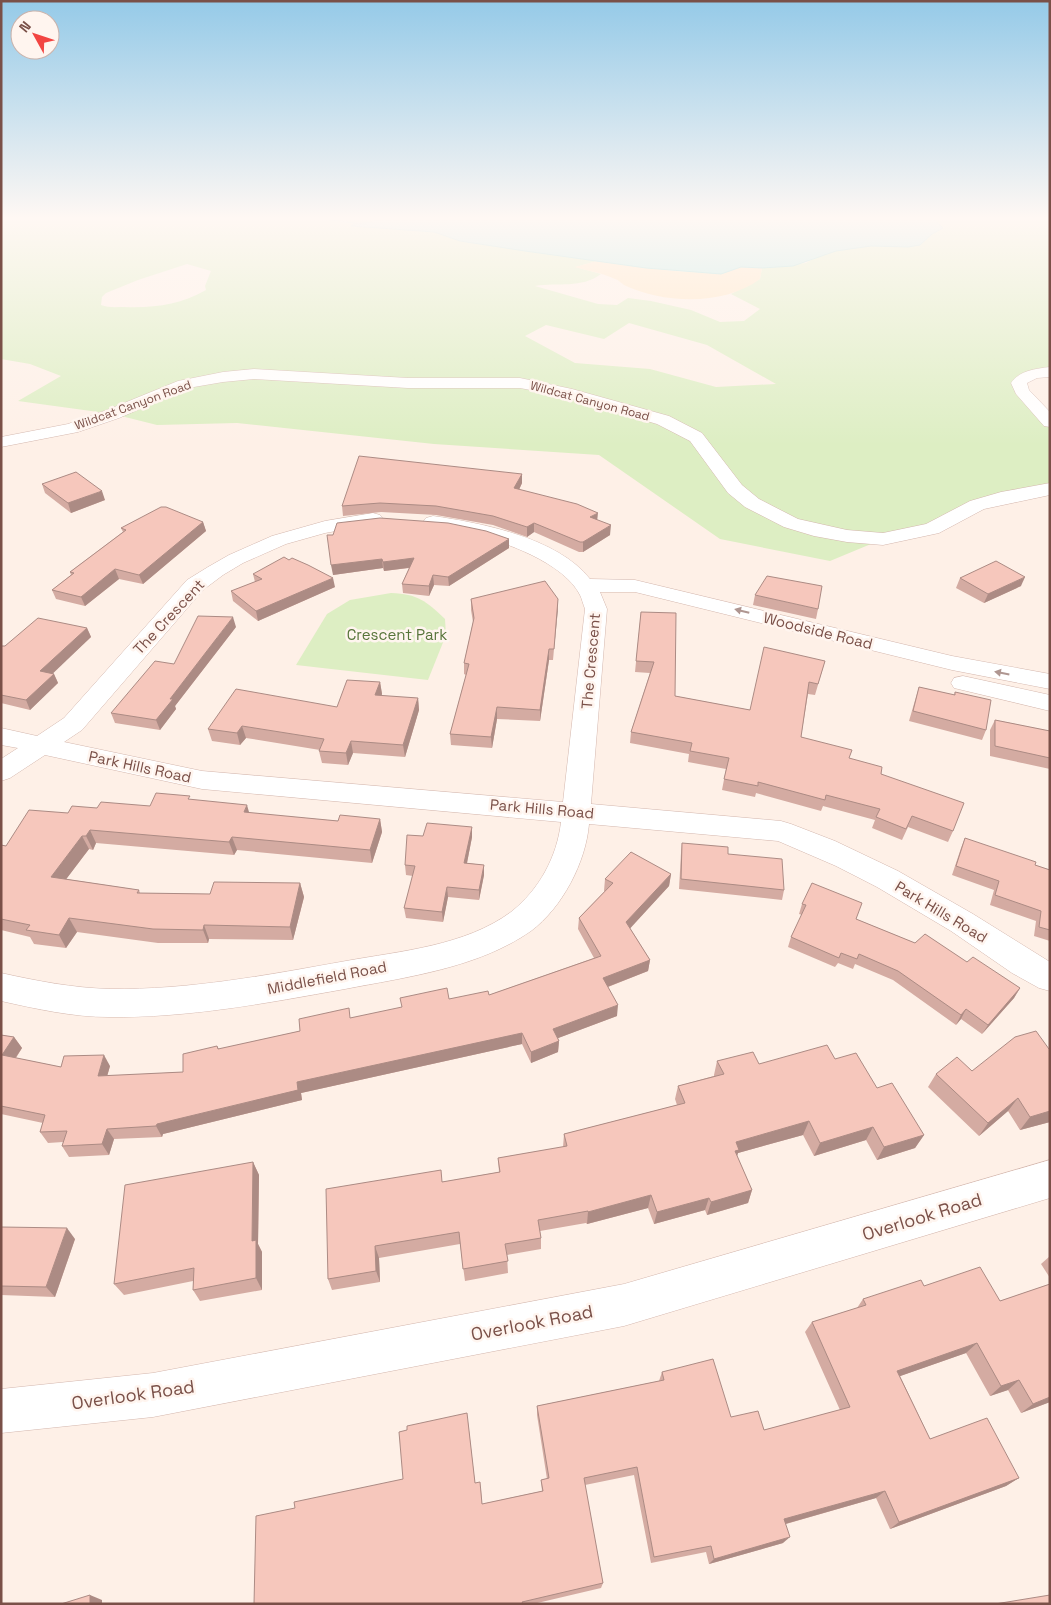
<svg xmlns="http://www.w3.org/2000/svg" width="1051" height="1605" font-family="'Space Grotesk',sans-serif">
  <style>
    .green { fill: #ddeec3; fill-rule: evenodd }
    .sand { fill: #ffe4c0 }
    .water { fill: #b9eae7; stroke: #9eddda }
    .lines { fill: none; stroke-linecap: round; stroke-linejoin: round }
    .stream { fill: #9eddda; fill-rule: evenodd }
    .minor-casing { stroke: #d4b7ae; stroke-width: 1 }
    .tertiary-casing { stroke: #d4b7ae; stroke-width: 1 }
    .minor { fill: #fff; fill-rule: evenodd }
    .tertiary { fill: #fff; fill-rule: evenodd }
    .wall { fill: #d4aba2 }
    .shaded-wall { fill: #ac8b84 }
    .building { fill: #f6c7bc; stroke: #ac8b84 }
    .oneway { fill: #af9691 }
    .labels { text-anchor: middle; stroke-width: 5; stroke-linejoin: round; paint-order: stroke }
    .far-street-label { font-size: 12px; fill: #7a5048; stroke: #fff5ef }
    .street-label { font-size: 15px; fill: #7a5048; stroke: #fff5ef }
    .park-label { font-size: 15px; fill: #57753a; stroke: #fff5ef }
    .near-street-label { font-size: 18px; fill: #7a5048; stroke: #fff5ef }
  </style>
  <rect width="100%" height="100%" fill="#fef0e7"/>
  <g class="green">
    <path d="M1,220H378C369,224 360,221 352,226L434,232L460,241L597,261L576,267L601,274C581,289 558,282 535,286L598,304L617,305L628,298L651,301L691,310L720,322L744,321L760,309L731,294L760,279L762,268L806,263L818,256L836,251L871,246L908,247L920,245L932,234L943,228L935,220H1050V372L1020,380L1050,422V489L1001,498L932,529L883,539L830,561L720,539L599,455L434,444L237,423L157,425L113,414L18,401L61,376L30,364L1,359ZM187,264L211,271L205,286L206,290C180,305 155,308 124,307C117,307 108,308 101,305L102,297L106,293L138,280ZM629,323L707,345L776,384L716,387L650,369L575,363L525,336L546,325L604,339Z"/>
    <path d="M391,593C418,594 426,601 445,619L446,635L428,680L296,665L327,614L350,600Z"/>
  </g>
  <path class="sand" d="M597,261L674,271L721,274L741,267L762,268L760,279C724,306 664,304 624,285C621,283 619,280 615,279C603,273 588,271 575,267Z"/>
  <path class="water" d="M378,220H935L943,228L932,234L920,245L908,247L871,246L836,251L793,266L762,268L741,267L721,274L646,268L525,251L460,241L434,232L351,226C360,221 369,224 378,220Z"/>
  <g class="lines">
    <polygon class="stream" points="326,220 337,220 368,224 366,225"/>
    <defs>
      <g id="minor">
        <path d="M373,513L380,515L383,519L380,523L325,533L286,544L243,563L223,575L203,590L82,730L64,742L202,771L563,802L585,609C583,604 582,599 580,595C564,563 504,541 471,534C456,530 441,530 426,526L423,522L426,518L433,516C482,523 558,538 590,579L635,580L952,656L1050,674V689L952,670L635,592H600L607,609L591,804L781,821L791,824L835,841L898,871L973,914L1050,962V991L1039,988L1012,973L951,931L877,887L836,866L778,841L589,824C586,862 562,908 531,931C478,968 407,977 345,989C267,1003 188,1018 109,1017C73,1017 37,1009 1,1001V973C37,981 73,988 110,989C189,990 268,975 346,961C401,951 465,946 511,912C539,890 557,857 561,822L202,789L45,755L10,778L1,781V759L18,748L1,745V728L37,736L64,718L187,580L208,567L229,555L272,536L325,521Z"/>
        <polygon points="963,676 1050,695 1050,711 954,688 951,683 954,678"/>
        <polygon points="1050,1160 1050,1198 624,1326 153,1417 1,1433 1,1389 153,1373 624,1284"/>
      </g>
      <g id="tertiary">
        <path d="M1050,367V377L1037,378L1027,383L1029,390L1050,412V427L1044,426L1016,394L1011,383C1020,370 1035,369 1050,367Z"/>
        <polygon points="254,369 408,378 520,378 572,389 669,416 702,433 742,485 759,499 798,519 847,530 883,533 926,524 970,501 1001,492 1050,483 1050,495 984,509 939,533 883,545 847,542 814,536 784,527 745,507 728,493 690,441 657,424 563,396 520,388 408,388 254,379 223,382 188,388 119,418 78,432 1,447 1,437 68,424 107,410 178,381 223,372"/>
      </g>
    </defs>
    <use href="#minor" class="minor-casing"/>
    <use href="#tertiary" class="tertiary-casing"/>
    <use href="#minor" class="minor"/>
    <use href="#tertiary" class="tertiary"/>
  </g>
  <g class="wall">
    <polygon points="522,474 522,483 519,490 597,520 610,535 583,552 579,552 534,532 527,537 493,525 436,515 381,512 343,516 342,506"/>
    <polygon points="42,484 105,500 71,513 45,493"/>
    <polygon points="203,522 206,531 143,584 119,579 85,606 56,599 52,590 71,575 70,572 123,532 121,528"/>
    <polygon points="333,535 509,548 449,586 434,585 429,596 403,593 402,584 409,568 384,571 383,568 333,575"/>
    <polygon points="253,574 335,587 258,621 233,601 231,591 255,582"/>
    <polygon points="960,578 1021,586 984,603 956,588"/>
    <polygon points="755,595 818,609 816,619 753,605"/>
    <polygon points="471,599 558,599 553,660 549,660 540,721 497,719 492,748 451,745 450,734 466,675 464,674 464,663 473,622 471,610"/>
    <polygon points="641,612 675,696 750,710 825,661 815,695 808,694 801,737 849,758 881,774 953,831 948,842 908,827 902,840 872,828 875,820 823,806 821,811 756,793 755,797 722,790 726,769 688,762 689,754 630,743 631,732 650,673 635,672"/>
    <polygon points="236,627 175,706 176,709 160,730 115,723 111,713 174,664"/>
    <polygon points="87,628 91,637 52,673 54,674 58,683 30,710 1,703 1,646 5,646"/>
    <polygon points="380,682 382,694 381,696 418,698 419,710 405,757 353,753 348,765 322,763 319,751 320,750 246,738 240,745 212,741 208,729 337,707"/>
    <polygon points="919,687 954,695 955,692 986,730 982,740 909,721 916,697"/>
    <polygon points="995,720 1050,731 1050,769 990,756 990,730"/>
    <polygon points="191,800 250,813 338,821 380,819 382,832 372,863 237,850 234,855 96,843 93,850 89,849 66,879 139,890 140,893 210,894 300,883 304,897 293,940 209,939 208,943 158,943 77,932 66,948 34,944 30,937 1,930 1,845 6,846 68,813 97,808 150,806"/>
    <polygon points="472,827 472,837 467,863 484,865 484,875 479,900 448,897 443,922 406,918 404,908 413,876 406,875 405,865 423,836"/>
    <polygon points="965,838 1035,865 1050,870 1050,941 1034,936 1036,921 990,905 994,890 952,875 961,848"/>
    <polygon points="682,843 728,854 784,890 782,900 679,889 681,853"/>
    <polygon points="671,874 669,886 630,928 650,960 648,971 608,987 617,1016 558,1038 559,1041 558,1052 531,1063 522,1044 301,1093 302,1100 163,1134 162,1137 114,1139 109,1155 69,1157 62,1146 63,1142 48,1143 40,1132 43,1123 1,1114 1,1035 14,1037 22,1048 16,1058 61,1067 110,1066 107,1076 183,1072 217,1046 219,1049 300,1031 351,1018 449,999 489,995 594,958 578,929 579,918 605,891 604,891 605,879"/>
    <polygon points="802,904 856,919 915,943 967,962 1020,988 1014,998 982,1034 961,1019 956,1025 893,980 855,964 853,969 838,963 835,967 788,947 791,937 802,915 799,914"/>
    <polygon points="1050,1048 1050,1122 1020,1130 1008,1111 979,1136 928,1087 936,1074 972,1071"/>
    <polygon points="835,1059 877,1088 924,1135 915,1148 877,1160 866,1140 814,1156 803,1135 738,1153 737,1156 752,1190 748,1203 707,1215 705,1210 654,1224 648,1208 587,1224 586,1223 540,1231 541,1238 541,1249 507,1255 508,1273 465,1281 460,1244 379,1258 380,1282 332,1290 328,1279 442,1182 499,1172 498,1158 563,1147 564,1134 677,1105 675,1099 678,1086 714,1076 714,1075 717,1061 759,1064"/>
    <polygon points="253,1162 259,1175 258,1244 262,1252 262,1290 200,1301 193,1290 193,1281 124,1295 114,1284"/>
    <polygon points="1,1227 75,1239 55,1297 1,1295"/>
    <polygon points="1050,1256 1050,1278 1041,1264"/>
    <polygon points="1050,1284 1050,1402 1021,1413 1008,1390 990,1396 966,1353 900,1376 930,1439 1019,1478 1006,1486 890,1529 876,1498 786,1524 783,1543 709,1564 706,1552 651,1563 634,1475 585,1485 603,1583 601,1588 533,1604 254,1604 295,1508 403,1479 407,1430 468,1422 475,1483 481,1490 482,1504 542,1491 541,1480 547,1479 537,1415 537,1406 659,1381 662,1372 731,1417 764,1430 840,1410 805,1332 812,1322 857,1308 863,1299 924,1286 1000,1301"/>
  </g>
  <g class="shaded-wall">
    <polygon points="522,474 522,483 515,498 514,488"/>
    <polygon points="102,491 105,500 71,513 68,503"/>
    <polygon points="598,513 597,522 590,517"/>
    <polygon points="203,522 206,531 143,584 139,575"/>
    <polygon points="534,523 534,532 527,537 527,527"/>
    <polygon points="611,525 610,535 583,552 583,542"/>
    <polygon points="509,539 509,548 449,586 448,577"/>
    <polygon points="414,558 415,567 384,571 383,562"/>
    <polygon points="382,559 383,568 333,575 331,565"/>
    <polygon points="115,569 119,579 85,606 81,597"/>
    <polygon points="433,575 434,585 429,596 429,586"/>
    <polygon points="1025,577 1021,586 984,603 988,594"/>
    <polygon points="333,578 335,587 258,621 256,611"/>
    <polygon points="558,599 558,609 553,660 554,649"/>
    <polygon points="233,617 236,627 175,706 176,709 160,730 156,720 170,699"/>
    <polygon points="87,628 91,637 45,681 40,671"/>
    <polygon points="549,649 549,660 540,721 540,710"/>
    <polygon points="54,674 58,683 30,710 26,700"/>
    <polygon points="380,682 382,694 377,707 375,695"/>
    <polygon points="418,698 419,710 405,757 403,745"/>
    <polygon points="497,707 497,719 492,748 491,737"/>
    <polygon points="242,726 246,738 240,745 237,733"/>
    <polygon points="351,741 353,753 348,765 346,753"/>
    <polygon points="247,805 251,819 244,812"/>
    <polygon points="380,819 382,832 372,863 370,850"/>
    <polygon points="472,827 472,837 465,873 464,863"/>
    <polygon points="90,830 96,843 93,850 86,836"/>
    <polygon points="82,836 89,849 58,890 51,877"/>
    <polygon points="232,837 237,850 234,855 229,842"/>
    <polygon points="484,865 484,875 479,900 479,890"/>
    <polygon points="671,874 669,886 625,934 626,922"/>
    <polygon points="300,883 304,897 293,940 290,927"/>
    <polygon points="447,887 448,897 443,922 442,912"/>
    <polygon points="69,918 77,932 66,948 59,935"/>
    <polygon points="204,925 209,939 208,943 203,930"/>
    <polygon points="650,960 648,971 602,989 603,978"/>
    <polygon points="1020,988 1014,998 982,1034 988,1025"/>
    <polygon points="618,1005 617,1016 553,1040 553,1029"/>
    <polygon points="966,1009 961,1019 956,1025 961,1015"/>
    <polygon points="522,1033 522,1044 301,1093 302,1100 163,1134 162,1137 156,1126 157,1124 297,1082"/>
    <polygon points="14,1037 22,1048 10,1066 2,1055"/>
    <polygon points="559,1041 558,1052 531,1063 531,1052"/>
    <polygon points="104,1055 110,1066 104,1087 98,1076"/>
    <polygon points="1018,1098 1008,1111 979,1136 988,1123"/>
    <polygon points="1050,1111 1050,1122 1020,1130 1030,1117"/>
    <polygon points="809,1121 803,1135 738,1153 735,1162 730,1164 736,1142"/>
    <polygon points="873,1127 866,1140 814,1156 820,1143"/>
    <polygon points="107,1129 114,1139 109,1155 102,1144"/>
    <polygon points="924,1135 915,1148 877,1160 884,1147"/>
    <polygon points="253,1162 259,1175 258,1244 262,1252 262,1290 256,1278 252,1241"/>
    <polygon points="752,1190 748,1203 707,1215 711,1202"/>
    <polygon points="651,1195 648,1208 587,1224 588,1212"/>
    <polygon points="709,1198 705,1210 654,1224 657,1212"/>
    <polygon points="67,1228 75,1239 55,1297 46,1287"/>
    <polygon points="375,1246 379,1258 380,1282 376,1271"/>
    <polygon points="977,1343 966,1353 889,1380 897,1371"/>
    <polygon points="1019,1380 1008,1390 990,1396 1001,1386"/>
    <polygon points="1050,1397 1050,1402 1021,1413 1033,1404"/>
    <polygon points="1019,1478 1006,1486 890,1529 899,1522"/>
    <polygon points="885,1491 876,1498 778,1526 784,1519"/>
    <polygon points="790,1537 783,1543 709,1564 714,1559"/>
    <polygon points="90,1595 102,1600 102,1604 90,1604"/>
  </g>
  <g class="building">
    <polygon points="359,456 522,474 514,488 577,504 598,513 590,517 611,525 583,542 580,542 534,523 527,527 493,516 436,506 380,503 342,506"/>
    <polygon points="76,472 102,491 68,503 42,484"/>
    <polygon points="161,507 166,507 203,522 139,575 115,569 81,597 52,590 74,573 70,572 126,530 121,528"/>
    <polygon points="380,518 448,523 486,531 509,539 448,577 433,575 429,586 402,584 414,558 383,562 382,559 331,565 327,535 333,535 337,523"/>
    <polygon points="284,557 289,560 292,558 308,565 333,578 256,611 231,591 262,579 253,574"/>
    <polygon points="996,561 1025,577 988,594 960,578"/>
    <polygon points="767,576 822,586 818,609 755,595"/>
    <polygon points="545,581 558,599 554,649 549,649 540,710 497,707 491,737 450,734 469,664 464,663 474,618 471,599"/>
    <polygon points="641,612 676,613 675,696 750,710 764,647 825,661 818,684 809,682 801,737 852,750 849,758 882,767 881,774 964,803 953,831 912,816 906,829 876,817 880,809 826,795 825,800 758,782 758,786 724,779 729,758 690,751 692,743 631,732 654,662 636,661"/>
    <polygon points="198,616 233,617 170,699 173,699 156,720 111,713 155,661 174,664"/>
    <polygon points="38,618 87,628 40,671 54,674 26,700 1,695 1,646 5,646"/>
    <polygon points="347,680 380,682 375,695 418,698 403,745 351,741 346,753 319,751 324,739 242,726 237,733 208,729 236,689 337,707"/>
    <polygon points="919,687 955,695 955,692 991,700 986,730 913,711"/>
    <polygon points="995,720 1050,731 1050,758 995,746"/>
    <polygon points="156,793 190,796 188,799 247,805 244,812 338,821 340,815 380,819 370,850 232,837 229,842 90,830 86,836 82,836 51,877 139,890 137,893 210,894 214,882 300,883 290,927 204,925 203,930 153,929 69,918 59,935 26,930 30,925 1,919 1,845 6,846 29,810 68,813 72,806 97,808 101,802 150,806"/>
    <polygon points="427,823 472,827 464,863 484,865 479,890 447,887 442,912 404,908 415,866 405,865 407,835 423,836"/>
    <polygon points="965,838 1036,862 1035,865 1050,870 1050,930 1039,927 1041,911 995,895 999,881 956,866"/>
    <polygon points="682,843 728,847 728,854 782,859 784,890 681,879"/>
    <polygon points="631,852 671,874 626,922 650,960 603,978 618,1005 553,1029 559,1041 531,1052 522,1033 297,1082 298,1090 157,1124 156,1126 107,1129 102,1144 62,1146 67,1131 40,1132 45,1115 1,1106 1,1035 14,1037 2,1055 61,1067 64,1056 104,1055 98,1076 183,1072 183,1054 217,1046 218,1049 300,1031 299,1019 349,1008 350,1018 402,1007 400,998 447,988 449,999 488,991 489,995 601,956 579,918 613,883 605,879"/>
    <polygon points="812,883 862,903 856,919 915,943 925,934 967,962 973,957 1020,988 988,1025 966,1009 961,1015 898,971 859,954 857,959 841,953 839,958 791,937 806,905 802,904"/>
    <polygon points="1036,1031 1049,1049 1050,1048 1050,1111 1030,1117 1018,1098 988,1123 936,1074 957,1057 972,1071 1015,1037"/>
    <polygon points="827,1045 835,1059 856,1053 877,1088 892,1083 924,1135 884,1147 873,1127 820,1143 809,1121 736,1142 739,1150 735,1151 752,1190 711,1202 709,1198 657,1212 651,1195 588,1212 588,1211 538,1220 541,1238 505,1244 508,1261 463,1269 459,1232 375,1246 376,1271 328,1279 326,1189 441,1170 442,1182 500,1172 498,1158 567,1146 564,1134 685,1103 678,1086 724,1074 717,1061 753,1052 759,1064"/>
    <polygon points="253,1162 252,1241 256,1240 256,1278 193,1290 194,1268 114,1284 125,1185"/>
    <polygon points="1,1227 67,1228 46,1287 1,1286"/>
    <polygon points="980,1267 1000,1301 1050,1284 1050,1397 1033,1404 1019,1380 1001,1386 977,1343 897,1371 930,1439 987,1418 1019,1478 899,1522 885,1491 784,1519 790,1537 714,1559 711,1546 654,1557 637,1467 584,1478 603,1583 522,1602 523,1604 254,1604 256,1516 295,1508 294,1502 403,1479 399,1432 407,1430 407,1426 467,1413 475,1483 480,1482 482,1504 543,1491 541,1480 549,1478 537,1406 664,1380 662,1372 713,1359 731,1417 758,1411 764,1430 850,1407 812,1322 866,1305 863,1299 921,1280 924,1286"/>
    <polygon points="90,1595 90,1604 61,1604"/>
    <polygon points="1050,1595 1050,1604 995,1604"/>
  </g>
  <defs><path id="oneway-solid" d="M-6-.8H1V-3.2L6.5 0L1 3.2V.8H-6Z" transform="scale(1.25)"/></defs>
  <g class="oneway">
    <use href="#oneway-solid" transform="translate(742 611) rotate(-166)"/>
    <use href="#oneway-solid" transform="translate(1002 673) rotate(-169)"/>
  </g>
  <linearGradient id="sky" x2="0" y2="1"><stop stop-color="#95cae8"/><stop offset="0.49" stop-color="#fff8f4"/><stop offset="1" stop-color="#fff8f4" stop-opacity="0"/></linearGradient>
  <rect width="1051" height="445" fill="url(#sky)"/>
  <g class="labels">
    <g class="far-street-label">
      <text transform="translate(590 401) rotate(15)" y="4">Wildcat Canyon Road</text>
      <text transform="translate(133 405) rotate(-20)" y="4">Wildcat Canyon Road</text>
    </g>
    <g class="street-label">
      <text transform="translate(169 617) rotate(-47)" y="5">The Crescent</text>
      <text transform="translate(818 631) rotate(14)" y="5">Woodside Road</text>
      <text transform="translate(591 661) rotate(-85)" y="5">The Crescent</text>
      <text transform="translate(140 767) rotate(12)" y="5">Park Hills Road</text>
      <text transform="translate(542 809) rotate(5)" y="5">Park Hills Road</text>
      <text transform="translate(941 912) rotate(31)" y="5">Park Hills Road</text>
      <text transform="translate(327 978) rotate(-11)" y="5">Middlefield Road</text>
    </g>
    <g class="park-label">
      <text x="397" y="640">Crescent Park</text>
    </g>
    <g class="near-street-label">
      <text transform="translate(922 1217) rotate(-17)" y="6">Overlook Road</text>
      <text transform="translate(532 1323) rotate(-11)" y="6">Overlook Road</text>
      <text transform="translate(133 1395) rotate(-8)" y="6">Overlook Road</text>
    </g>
  </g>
  <rect width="1051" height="1605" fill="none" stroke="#7a5048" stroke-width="5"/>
  <g transform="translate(35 35) rotate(310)"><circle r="24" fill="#fff5ef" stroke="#cab3ac"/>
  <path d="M0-4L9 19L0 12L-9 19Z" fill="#f24542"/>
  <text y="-8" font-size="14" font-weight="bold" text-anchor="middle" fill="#7a5048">N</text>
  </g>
</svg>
